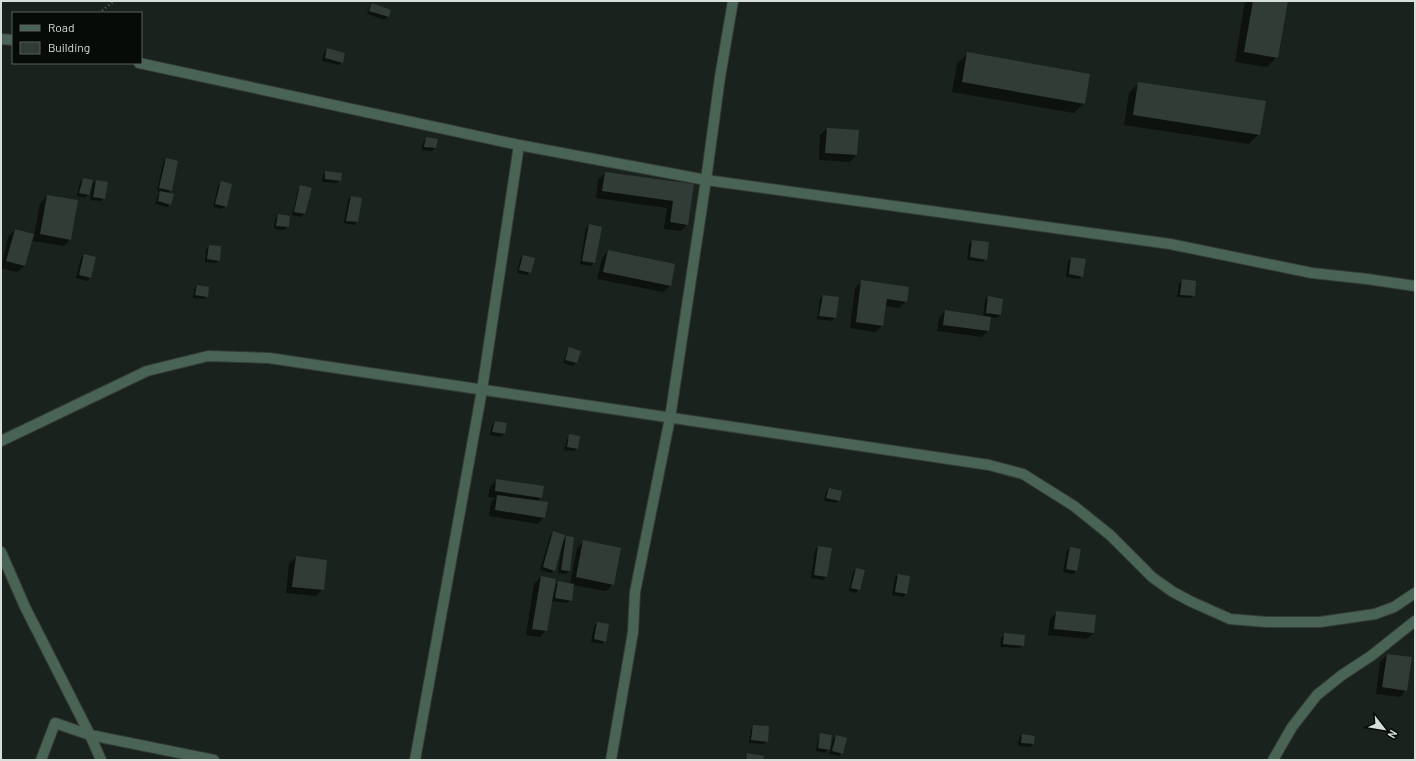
<svg xmlns="http://www.w3.org/2000/svg" width="1416" height="761" font-family="Barlow,sans-serif">
  <style>
    .shadow { fill: #0007 }
    .building { fill: #323c37 }
    .lines { fill: none; stroke-linecap: round; stroke-linejoin: round }
    .minor-casing { stroke: #343c37; stroke-width: 12 }
    .path { stroke: #5a625d; stroke-width: 2.5; stroke-dasharray: 1 3; stroke-linecap: butt }
    .minor { stroke: #496454; stroke-width: 10 }
  </style>
  <rect width="100%" height="100%" fill="#19221d"/>
  <g class="shadow">
    <polygon points="1245,1 1287,1 1277,57 1267,67 1235,62"/>
    <polygon points="372,4 390,10 388,17 385,20 367,14 369,8"/>
    <polygon points="328,49 342,62 339,65 322,61 324,52"/>
    <polygon points="967,54 1084,103 1074,113 952,92 957,64"/>
    <polygon points="1139,83 1259,134 1249,144 1124,125 1129,93"/>
    <polygon points="827,129 858,131 856,155 850,162 819,160 820,135"/>
    <polygon points="426,139 435,148 432,151 422,150 423,142"/>
    <polygon points="166,159 171,190 167,194 170,204 167,207 155,204 158,195 161,192 157,191 163,163"/>
    <polygon points="326,172 340,180 337,183 322,182 323,175"/>
    <polygon points="605,173 693,185 688,224 681,231 664,229 667,208 596,198 598,180"/>
    <polygon points="84,179 88,195 85,198 77,196 80,182"/>
    <polygon points="96,181 104,198 101,201 90,200 93,184"/>
    <polygon points="221,183 226,206 222,209 213,207 218,186"/>
    <polygon points="301,186 304,214 301,217 292,215 298,190"/>
    <polygon points="47,196 70,239 64,246 33,241 40,203"/>
    <polygon points="351,197 357,222 354,225 344,223 348,200"/>
    <polygon points="278,215 289,217 288,227 284,230 274,229 275,219"/>
    <polygon points="589,225 594,262 591,266 580,264 586,228"/>
    <polygon points="15,230 24,266 17,272 1,268 8,237"/>
    <polygon points="972,241 986,259 983,262 967,260 969,244"/>
    <polygon points="209,246 219,260 216,263 205,262 206,249"/>
    <polygon points="608,251 670,286 663,292 597,279 602,258"/>
    <polygon points="84,255 95,258 90,278 87,281 76,278 81,258"/>
    <polygon points="523,256 530,272 527,275 517,273 520,259"/>
    <polygon points="1071,258 1082,276 1079,279 1066,277 1068,261"/>
    <polygon points="862,281 906,301 899,308 884,306 882,326 875,332 850,328 855,288"/>
    <polygon points="1182,281 1194,295 1191,298 1177,297 1179,284"/>
    <polygon points="197,286 207,296 204,299 193,298 194,289"/>
    <polygon points="823,296 835,318 831,321 817,319 820,299"/>
    <polygon points="988,297 1002,300 1000,315 997,318 990,317 988,331 982,337 937,331 939,318 945,311 983,317 985,300"/>
    <polygon points="570,348 580,351 576,363 573,366 563,363 567,351"/>
    <polygon points="495,422 504,434 500,437 490,435 492,425"/>
    <polygon points="570,436 578,448 574,451 564,450 567,439"/>
    <polygon points="497,480 541,497 536,502 544,517 538,524 489,516 491,502 495,498 488,497 490,487"/>
    <polygon points="829,489 839,500 836,503 824,501 826,492"/>
    <polygon points="553,532 562,541 566,537 573,538 569,571 566,574 558,573 562,544 554,570 551,573 540,570 550,536"/>
    <polygon points="584,541 613,584 606,591 573,585 571,600 567,603 551,601 546,630 540,637 526,635 534,584 541,577 553,591 555,591 556,585 559,582 570,584 577,548"/>
    <polygon points="818,547 827,576 823,580 811,578 815,550"/>
    <polygon points="1070,548 1077,570 1073,574 1063,572 1067,551"/>
    <polygon points="296,557 323,589 316,596 286,593 289,564"/>
    <polygon points="857,569 859,589 856,593 849,591 853,572"/>
    <polygon points="898,575 906,594 903,597 892,595 895,578"/>
    <polygon points="1057,612 1094,632 1087,639 1048,635 1050,619"/>
    <polygon points="597,623 605,641 602,644 591,642 594,626"/>
    <polygon points="1005,634 1023,645 1020,648 1000,647 1001,638"/>
    <polygon points="1387,655 1406,690 1400,697 1376,694 1380,662"/>
    <polygon points="754,726 767,741 764,744 749,743 751,729"/>
    <polygon points="821,735 829,749 825,753 816,751 818,738"/>
    <polygon points="1022,735 1033,744 1030,747 1018,746 1019,738"/>
    <polygon points="836,736 842,753 839,756 829,754 833,739"/>
    <polygon points="747,754 762,760 744,760"/>
  </g>
  <g class="building">
    <polygon points="1253,1 1288,1 1278,58 1244,52"/>
    <polygon points="372,3 391,10 389,17 369,11"/>
    <polygon points="327,48 345,53 343,63 325,58"/>
    <polygon points="967,52 1090,74 1085,104 962,82"/>
    <polygon points="1138,82 1266,101 1260,135 1133,115"/>
    <polygon points="827,128 859,130 857,155 825,153"/>
    <polygon points="426,137 438,139 436,148 424,147"/>
    <polygon points="166,158 178,161 172,191 159,188"/>
    <polygon points="325,171 342,173 341,181 325,179"/>
    <polygon points="605,172 694,184 688,225 670,222 673,201 602,191"/>
    <polygon points="83,178 93,180 89,195 79,193"/>
    <polygon points="96,180 108,182 105,199 93,197"/>
    <polygon points="221,181 232,184 227,207 215,204"/>
    <polygon points="300,185 312,188 305,214 294,212"/>
    <polygon points="160,191 174,194 171,205 158,201"/>
    <polygon points="47,195 78,200 71,240 40,234"/>
    <polygon points="351,196 362,198 358,222 346,221"/>
    <polygon points="278,214 290,216 289,227 276,226"/>
    <polygon points="589,224 602,227 595,263 582,261"/>
    <polygon points="15,229 34,234 25,266 6,261"/>
    <polygon points="972,240 989,242 987,260 970,257"/>
    <polygon points="209,245 221,246 220,261 207,259"/>
    <polygon points="608,250 675,264 671,286 603,272"/>
    <polygon points="84,254 96,257 91,278 79,275"/>
    <polygon points="523,255 535,258 531,273 519,270"/>
    <polygon points="1071,257 1086,259 1083,277 1069,274"/>
    <polygon points="1182,279 1196,281 1195,296 1180,295"/>
    <polygon points="861,280 909,287 907,302 887,299 883,326 856,322"/>
    <polygon points="197,285 209,287 208,297 195,295"/>
    <polygon points="823,295 839,297 836,318 819,316"/>
    <polygon points="988,296 1003,299 1001,315 986,313"/>
    <polygon points="945,310 991,317 989,331 943,325"/>
    <polygon points="569,347 581,351 577,363 565,360"/>
    <polygon points="495,421 507,423 505,434 492,432"/>
    <polygon points="569,434 580,436 578,449 567,447"/>
    <polygon points="496,479 544,486 542,498 495,491"/>
    <polygon points="829,488 842,491 840,501 826,498"/>
    <polygon points="497,495 548,502 545,518 495,510"/>
    <polygon points="553,531 565,535 555,571 543,567"/>
    <polygon points="566,536 574,537 570,571 561,570"/>
    <polygon points="583,540 621,548 614,585 576,577"/>
    <polygon points="818,546 832,548 827,577 814,575"/>
    <polygon points="1070,547 1081,549 1077,571 1066,569"/>
    <polygon points="296,556 327,560 324,590 292,587"/>
    <polygon points="856,568 865,570 860,590 851,588"/>
    <polygon points="898,574 910,576 907,594 895,592"/>
    <polygon points="541,576 556,579 547,631 532,629"/>
    <polygon points="558,581 574,584 572,601 555,598"/>
    <polygon points="1056,611 1096,615 1094,633 1054,629"/>
    <polygon points="597,622 609,624 606,642 594,639"/>
    <polygon points="1004,633 1025,635 1024,646 1003,644"/>
    <polygon points="1387,654 1412,657 1407,691 1382,687"/>
    <polygon points="753,725 769,726 768,742 751,740"/>
    <polygon points="820,733 832,735 830,750 818,748"/>
    <polygon points="1022,734 1035,736 1034,744 1021,743"/>
    <polygon points="836,735 847,738 843,754 832,751"/>
    <polygon points="747,753 764,756 763,760 746,760"/>
  </g>
  <g class="lines">
    <defs>
      <g id="minor">
        <polyline points="1,39 13,40"/>
        <polyline points="139,63 519,145 706,180 1170,244 1312,273 1367,279 1415,286"/>
        <polyline points="1,441 147,371 208,356 269,358 989,465 1023,474 1074,506 1110,535 1152,577 1173,592 1192,602 1230,619 1267,622 1320,622 1375,614 1394,607 1415,593"/>
        <polyline points="1,552 25,607 90,735 101,760"/>
        <polyline points="41,760 55,723 90,735 214,760"/>
        <polyline points="415,760 482,390 519,145"/>
        <polyline points="611,760 633,632 635,592 670,418 706,180 720,77 733,1"/>
        <polyline points="1273,760 1292,727 1317,695 1342,675 1371,656 1415,621"/>
      </g>
    </defs>
    <use href="#minor" class="minor-casing"/>
    <polyline class="path" points="99,13 114,1"/>
    <use href="#minor" class="minor"/>
  </g>
  <rect width="1416" height="761" fill="none" stroke="#d8deda" stroke-width="4"/>
  <rect x="12" y="12" width="130" height="52" fill="#070b08" stroke="#5b5f5c"/>
  <rect x="20" y="25" width="20" height="6" fill="#496454" stroke="#5b5f5c"/>
  <text x="48" y="32" font-size="12" fill="#d8deda">Road</text>
  <rect x="20" y="42" width="20" height="12" fill="#323c37" stroke="#5b5f5c"/>
  <text x="48" y="52" font-size="12" fill="#d8deda">Building</text>
  <g transform="translate(1384 729) rotate(121)" stroke="#070b08" stroke-width="3" paint-order="stroke">
  <path d="M0-3L7 15L0 10L-7 15Z" fill="#d8deda"/>
  <text y="-6" font-size="11" font-weight="bold" text-anchor="middle" fill="#d8deda">N</text>
  </g>
</svg>
